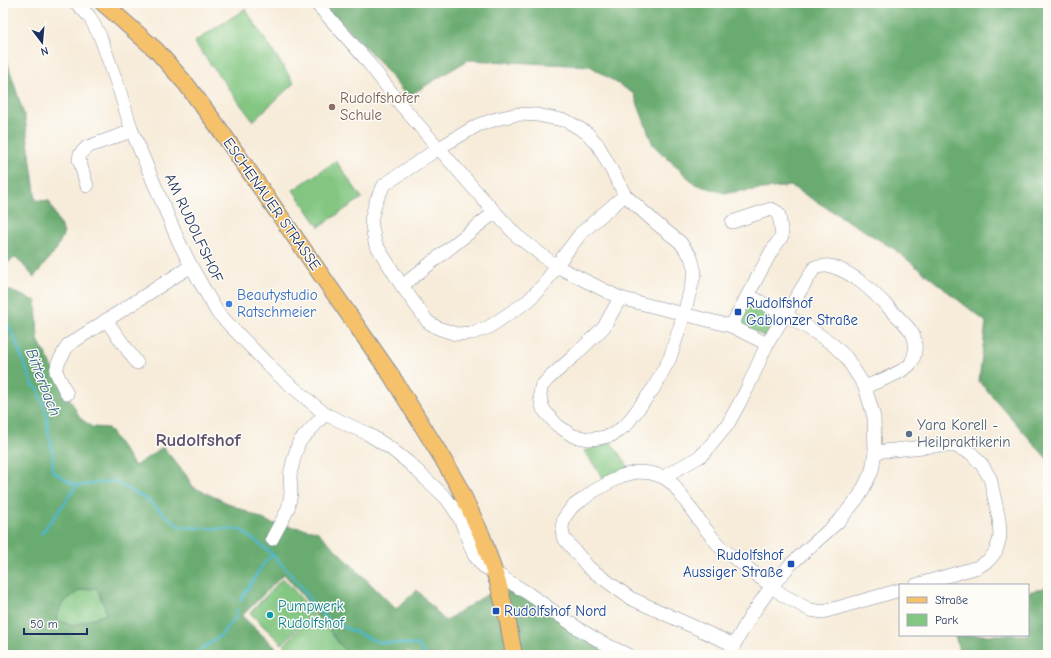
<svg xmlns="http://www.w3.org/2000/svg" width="1051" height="658" font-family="'Comic Neue',sans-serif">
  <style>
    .green { fill: #82c681; stroke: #4e7a70 }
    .forest { fill: #69ab6f; stroke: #426d66; fill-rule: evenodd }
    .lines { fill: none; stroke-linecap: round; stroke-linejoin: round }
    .stream { stroke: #4cb7c9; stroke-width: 2.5 }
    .minor-casing { stroke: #898e9c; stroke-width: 14 }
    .major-casing { stroke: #898e9c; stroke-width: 18 }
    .minor { stroke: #fff; stroke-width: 13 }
    .major { stroke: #f5c16b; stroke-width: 16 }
    .education-dot { fill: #8d6e63; stroke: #fdfcf7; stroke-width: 1.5 }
    .shop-dot { fill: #3f7fe0; stroke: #fdfcf7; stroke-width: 1.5 }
    .transit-dot { fill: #1a4fb4; stroke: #fdfcf7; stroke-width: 1.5 }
    .service-dot { fill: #5c6f8a; stroke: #fdfcf7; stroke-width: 1.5 }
    .culture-dot { fill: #0f9aa8; stroke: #fdfcf7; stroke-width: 1.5 }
    .labels { text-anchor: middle; stroke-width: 3; stroke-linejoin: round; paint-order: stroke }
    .education-label { font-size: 15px; fill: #785e54; stroke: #fdfcf7; text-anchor: start }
    .street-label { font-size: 15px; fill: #1b2f5e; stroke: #fdfcf7 }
    .shop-label { font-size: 15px; fill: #366cbe; stroke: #fdfcf7; text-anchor: start }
    .transit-label { font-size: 15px; fill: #164399; stroke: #fdfcf7; text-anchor: start }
    .service-label { font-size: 15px; fill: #4e5e75; stroke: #fdfcf7; text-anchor: start }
    .culture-label { font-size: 15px; fill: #0d838f; stroke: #fdfcf7; text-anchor: start }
    .water-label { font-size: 16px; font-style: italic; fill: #2c5f83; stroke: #fdfcf7 }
    .district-label { font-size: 19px; font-weight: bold; fill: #5c516f; stroke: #fdfcf7 }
  </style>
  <rect width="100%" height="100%" fill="#fdfcf7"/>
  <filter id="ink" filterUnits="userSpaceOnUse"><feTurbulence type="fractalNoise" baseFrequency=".025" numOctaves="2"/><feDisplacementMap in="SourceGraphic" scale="8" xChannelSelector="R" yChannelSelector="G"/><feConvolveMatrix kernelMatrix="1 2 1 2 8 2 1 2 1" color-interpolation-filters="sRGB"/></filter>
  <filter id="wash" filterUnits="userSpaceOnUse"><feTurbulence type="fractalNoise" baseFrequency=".012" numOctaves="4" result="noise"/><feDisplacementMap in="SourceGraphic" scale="16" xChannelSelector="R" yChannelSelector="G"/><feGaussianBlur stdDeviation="0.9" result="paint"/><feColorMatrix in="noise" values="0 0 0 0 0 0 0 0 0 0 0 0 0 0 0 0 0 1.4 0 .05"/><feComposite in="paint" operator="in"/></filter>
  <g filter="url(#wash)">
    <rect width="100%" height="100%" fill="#f7ecda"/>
    <g class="green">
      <polygon points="245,9 294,83 253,121 194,42"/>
      <polygon points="336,161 362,198 319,227 293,190"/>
      <path d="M752,303L772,312L777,319L766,337L740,324C739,318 746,306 752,303Z"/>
      <polygon points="611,442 629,468 603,478 584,451"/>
      <polygon points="283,578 314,613 282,644 250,613"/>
      <polygon points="97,588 107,614 72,626 56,619 62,603 80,590"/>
      <polygon points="316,613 348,655 286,655 284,645"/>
    </g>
    <g class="forest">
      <polygon points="320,3 1048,3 1048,460 979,381 986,322 894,249 791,186 724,193 695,184 653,145 634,94 590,66 468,60 407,97 380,62"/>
      <polygon points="3,49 25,118 36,200 49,201 64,233 56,250 34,277 16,257 3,266"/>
      <path d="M3,288L36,301L38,340L80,418L92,427L108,428L135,466L163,447L186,475L193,487L271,523L317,531L396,609L417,590L445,621L488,594L519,591L615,655H412L409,651L399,655H348L302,595L284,574L242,616L279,651L280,655H3ZM97,588L107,614L72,626L56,619L62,603L80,590Z"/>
      <polygon points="1048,587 1048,655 960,655 955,635 1028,635 1028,592"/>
    </g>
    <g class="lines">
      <g class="stream">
        <polyline points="3,321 8,323 33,385 38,389 47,415 48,431 53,453 52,471 76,486 113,481 145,498 180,527 241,530 270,552 297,581 317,610 330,621 378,642 418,645 426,655"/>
        <polyline points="68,498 76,486"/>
        <polyline points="41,534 67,500"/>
        <polyline points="240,601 261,567 272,554"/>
        <polyline points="193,655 221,635 236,616 237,609"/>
        <polyline points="1048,655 1048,651"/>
      </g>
    </g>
  </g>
  <g filter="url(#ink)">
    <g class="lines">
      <defs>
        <g id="minor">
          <polyline points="76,3 89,16 100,36 119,89 132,131 178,240 191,266 217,312 276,373 325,414 368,434 390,448 409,463 446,498 454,509 461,521 474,555 483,566 494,572 529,594 579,629 601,642 628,655"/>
          <polyline points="316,3 364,57 402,106 482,198 517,236 556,266 620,298 731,326 767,344"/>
          <polyline points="87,186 79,159 80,154 87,147 132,131"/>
          <polyline points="402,286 495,212"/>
          <polyline points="620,298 604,327 574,356 548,379 541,387 540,396 543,409 557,425 573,436 589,439 600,438 612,435 626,425 653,389 670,358 684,314 695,272 691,257 680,242 657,224 625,195 598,145 587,133 567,121 537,115 519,114 500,118 478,125 439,148 384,185 376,201 371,220 375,243 402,286 428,322 438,328 456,334 472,333 489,327 528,301 545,283 556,266 581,233 625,195"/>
          <polyline points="106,320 137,363"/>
          <polyline points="731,326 771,252 782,236 779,215 777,212 771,209 732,222"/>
          <polyline points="67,394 56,372 58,363 68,345 191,266"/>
          <polyline points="875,452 932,446 955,446 971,453 982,465 990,478 999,519 1000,537 996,551 989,560 978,567 916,585"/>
          <path d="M663,477L699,457L705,452L728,424L747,389L767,344L815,267C820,267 826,265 831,266C857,274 875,294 894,313C900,319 908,326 912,333C917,342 916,355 911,363C905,372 876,382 865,387"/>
          <polyline points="272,539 288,509 291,494 290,475 294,458 299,442 325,414"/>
          <polyline points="734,645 630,598 589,568 563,537 562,527 564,518 572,507 582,500 594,491 621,476 637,472 651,473 663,477 673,484 704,527 720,547 783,595 810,610 823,612 900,590"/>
          <polyline points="730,655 734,645 750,617 771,587 791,564 840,520 860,495 872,471 875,452 874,417 865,387 846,357 831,343 810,329 785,315 748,295"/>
        </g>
        <polyline id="major" points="103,3 156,50 186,84 216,124 391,375 441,456 459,487 482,536 498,583 507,617 514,655"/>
      </defs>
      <use href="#minor" class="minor-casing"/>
      <use href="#major" class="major-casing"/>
      <use href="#minor" class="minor"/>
      <use href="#major" class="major"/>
    </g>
  </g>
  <circle class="education-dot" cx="332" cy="107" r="4"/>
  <circle class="shop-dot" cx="229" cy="304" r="4"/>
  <g class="transit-dot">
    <rect x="734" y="308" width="8" height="8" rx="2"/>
    <rect x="787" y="560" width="8" height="8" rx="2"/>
    <rect x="492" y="607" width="8" height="8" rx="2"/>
  </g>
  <circle class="service-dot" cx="909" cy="434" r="4"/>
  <circle class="culture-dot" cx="270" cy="615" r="4"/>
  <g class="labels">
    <g class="education-label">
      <text x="340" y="103">Rudolfshofer<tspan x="340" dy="17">Schule</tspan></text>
    </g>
    <g class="street-label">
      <text transform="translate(272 204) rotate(55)" y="5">ESCHENAUER STRASSE</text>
      <text transform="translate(194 228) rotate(65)" y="5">AM RUDOLFSHOF</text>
    </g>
    <g class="shop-label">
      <text x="237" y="300">Beautystudio<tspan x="237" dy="17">Ratschmeier</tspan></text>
    </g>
    <g class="transit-label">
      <text x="746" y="308">Rudolfshof<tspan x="746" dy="17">Gablonzer Straße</tspan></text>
      <text x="783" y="560" text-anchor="end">Rudolfshof<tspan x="783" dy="17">Aussiger Straße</tspan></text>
      <text x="504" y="616">Rudolfshof Nord</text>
    </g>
    <g class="service-label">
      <text x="917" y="430">Yara Korell -<tspan x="917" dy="17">Heilpraktikerin</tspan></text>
    </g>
    <g class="culture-label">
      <text x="278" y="611">Pumpwerk<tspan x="278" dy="17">Rudolfshof</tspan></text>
    </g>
    <g class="water-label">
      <text transform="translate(44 382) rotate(69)" y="6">Bitterbach</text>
    </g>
    <g class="district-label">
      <text x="198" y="446">Rudolfshof</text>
    </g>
  </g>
  <rect width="1051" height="658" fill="none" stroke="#fdfcf7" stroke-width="16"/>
  <rect x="899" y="584" width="130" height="52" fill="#fdfcf7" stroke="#a3aaba"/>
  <rect x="907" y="597" width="20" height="6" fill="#f5c16b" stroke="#a3aaba"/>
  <text x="935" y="604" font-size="12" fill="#1b2f5e">Straße</text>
  <rect x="907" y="614" width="20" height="12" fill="#82c681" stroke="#a3aaba"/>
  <text x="935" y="624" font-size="12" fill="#1b2f5e">Park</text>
  <g transform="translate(42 42) rotate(164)" stroke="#fdfcf7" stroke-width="3" paint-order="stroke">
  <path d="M0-3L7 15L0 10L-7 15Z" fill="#1b2f5e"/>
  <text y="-6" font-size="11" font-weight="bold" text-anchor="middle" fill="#1b2f5e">N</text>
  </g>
  <path d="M24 628v6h63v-6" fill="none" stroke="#1b2f5e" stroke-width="2"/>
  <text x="30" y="628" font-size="12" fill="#1b2f5e" stroke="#fdfcf7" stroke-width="3" paint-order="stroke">50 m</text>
</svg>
